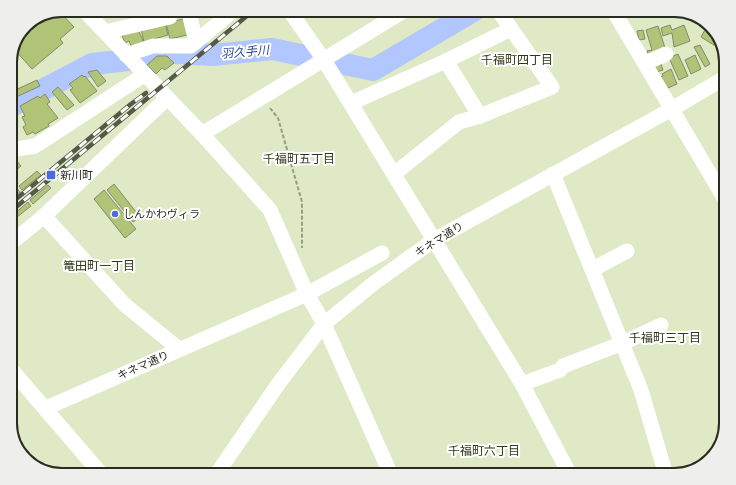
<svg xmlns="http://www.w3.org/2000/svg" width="736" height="485" font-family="Merriweather,'Noto Sans JP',serif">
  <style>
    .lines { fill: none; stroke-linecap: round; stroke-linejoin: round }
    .river { stroke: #b2c7ff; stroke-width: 22 }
    .building { fill: #b1c377; stroke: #828b6a }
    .path { stroke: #969d82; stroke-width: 2; stroke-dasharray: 4 2; stroke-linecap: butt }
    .minor { stroke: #fff; stroke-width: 15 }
    .rail-casing { stroke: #555947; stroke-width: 4.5 }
    .rail { stroke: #fff; stroke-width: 3; stroke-dasharray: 9; stroke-linecap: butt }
    .poi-dot { fill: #4b6ade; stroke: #fff; stroke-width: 1.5 }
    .labels { text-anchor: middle; stroke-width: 4; stroke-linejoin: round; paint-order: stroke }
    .poi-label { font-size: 11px; fill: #292c1f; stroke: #fff; text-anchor: start }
    .street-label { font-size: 11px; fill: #292c1f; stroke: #fff }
    .water-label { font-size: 12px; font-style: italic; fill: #324898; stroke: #fff }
    .neighbourhood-label { font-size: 12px; fill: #31381a; stroke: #fff }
    .rim { fill: none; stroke: #292c1f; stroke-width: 2 }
  </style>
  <rect width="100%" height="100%" fill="#dfe9c5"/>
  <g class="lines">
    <polyline class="river" points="10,107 92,64 137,59 153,52 213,55 272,49 373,70 475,10"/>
  </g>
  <g class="building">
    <polygon points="146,10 167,10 148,17"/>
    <polygon points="59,11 74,27 60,39 63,43 32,69 14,49 25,25"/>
    <polygon points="187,18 187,35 170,39 166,23"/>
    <polygon points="165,23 168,35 144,42 141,29"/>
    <polygon points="670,25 672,30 684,25 690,41 674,47 672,33 663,36 661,28"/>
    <polygon points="658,26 666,51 649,57 647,51 652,50 646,30"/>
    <polygon points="707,26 719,36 722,50 701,37"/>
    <polygon points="138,29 144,43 132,48 129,41 125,43 122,35"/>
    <polygon points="643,30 645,39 639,40 637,31"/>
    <polygon points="700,45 710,64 705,67 694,47"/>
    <polygon points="678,54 688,76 679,80 669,58"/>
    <polygon points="695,55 701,69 691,74 685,60"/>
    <polygon points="157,56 167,56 174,63 165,70 162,68 156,74 147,65"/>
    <polygon points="660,61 663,70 656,72 653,63"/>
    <polygon points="671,69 677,84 666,89 660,77 663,76 662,74"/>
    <polygon points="97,70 106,81 98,87 88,72"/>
    <polygon points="82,75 84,77 85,76 97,91 80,103 70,90 73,88 69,84"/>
    <polygon points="37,80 40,86 14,98 11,92"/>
    <polygon points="58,87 74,105 67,110 52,92"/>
    <polygon points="45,94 50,102 47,104 58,118 48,124 49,126 35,134 33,132 27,135 23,127 26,125 22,117 25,116 20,106 38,96 40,98"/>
    <polygon points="15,159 21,166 10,175 10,163"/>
    <polygon points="37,171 41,175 22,190 19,186"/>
    <polygon points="114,184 140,217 133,222 107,190"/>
    <polygon points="48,185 51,188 33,204 30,200"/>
    <polygon points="15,186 20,192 13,197 10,194 10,190"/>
    <polygon points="104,190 136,229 125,238 94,199"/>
    <polygon points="28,202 31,206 17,217 14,214"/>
  </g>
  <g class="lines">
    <polyline class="path" points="270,108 278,118 302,202 302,248"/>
    <g class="minor">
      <polyline points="84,10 202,134 270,210 307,294 324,324 391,475"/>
      <polyline points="289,10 324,60 522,384 570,475"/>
      <polyline points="613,10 726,201"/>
      <polyline points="189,13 196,42"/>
      <polyline points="105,32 170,17"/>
      <polyline points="126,55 153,46 191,46 234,10"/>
      <polyline points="446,61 480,116"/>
      <polyline points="645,63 666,54"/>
      <polyline points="351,103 446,61 511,29"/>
      <polyline points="202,134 405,10"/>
      <polyline points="10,150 35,146 144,75"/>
      <polyline points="394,174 459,122 480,116 552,87 498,10"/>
      <polyline points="553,174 641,390 666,475"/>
      <polyline points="44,216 125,305 179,349"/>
      <polyline points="10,244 44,216 167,98"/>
      <polyline points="593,269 627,251"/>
      <polyline points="10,368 102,475"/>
      <polyline points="522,384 560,370 563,366 623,343 661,325"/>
      <polyline points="46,408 307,294 382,253"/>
      <polyline points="216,475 279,383 324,324 374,283 434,240 672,109 726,77"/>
    </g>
    <defs>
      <g id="rail">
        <polyline points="10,204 131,104 146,93"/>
        <polyline points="10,212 254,10"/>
      </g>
    </defs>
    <use href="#rail" class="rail-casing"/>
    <use href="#rail" class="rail"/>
  </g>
  <g class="poi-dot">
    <rect x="46" y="170" width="10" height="10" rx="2"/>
    <circle cx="115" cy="214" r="4"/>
  </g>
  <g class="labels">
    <g class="poi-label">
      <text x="60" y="179">新川町</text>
      <text x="123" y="218">しんかわヴィラ</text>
    </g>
    <g class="street-label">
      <text transform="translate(439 239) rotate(-32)" y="4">キネマ通り</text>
      <text transform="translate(143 365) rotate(-24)" y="4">キネマ通り</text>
    </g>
    <g class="water-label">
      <text transform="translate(245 52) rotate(-5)" y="4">羽久手川</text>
    </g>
    <g class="neighbourhood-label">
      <text x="517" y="64">千福町四丁目</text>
      <text x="299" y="163">千福町五丁目</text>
      <text x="99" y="270">篭田町一丁目</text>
      <text x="665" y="342">千福町三丁目</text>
      <text x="484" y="455">千福町六丁目</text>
    </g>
  </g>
  <path d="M0 0H736V485H0ZM62 17H674A45 45 0 0 1 719 62V423A45 45 0 0 1 674 468H62A45 45 0 0 1 17 423V62A45 45 0 0 1 62 17Z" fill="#eeeeed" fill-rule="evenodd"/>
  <path class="rim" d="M62 17H674A45 45 0 0 1 719 62V423A45 45 0 0 1 674 468H62A45 45 0 0 1 17 423V62A45 45 0 0 1 62 17Z"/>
</svg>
